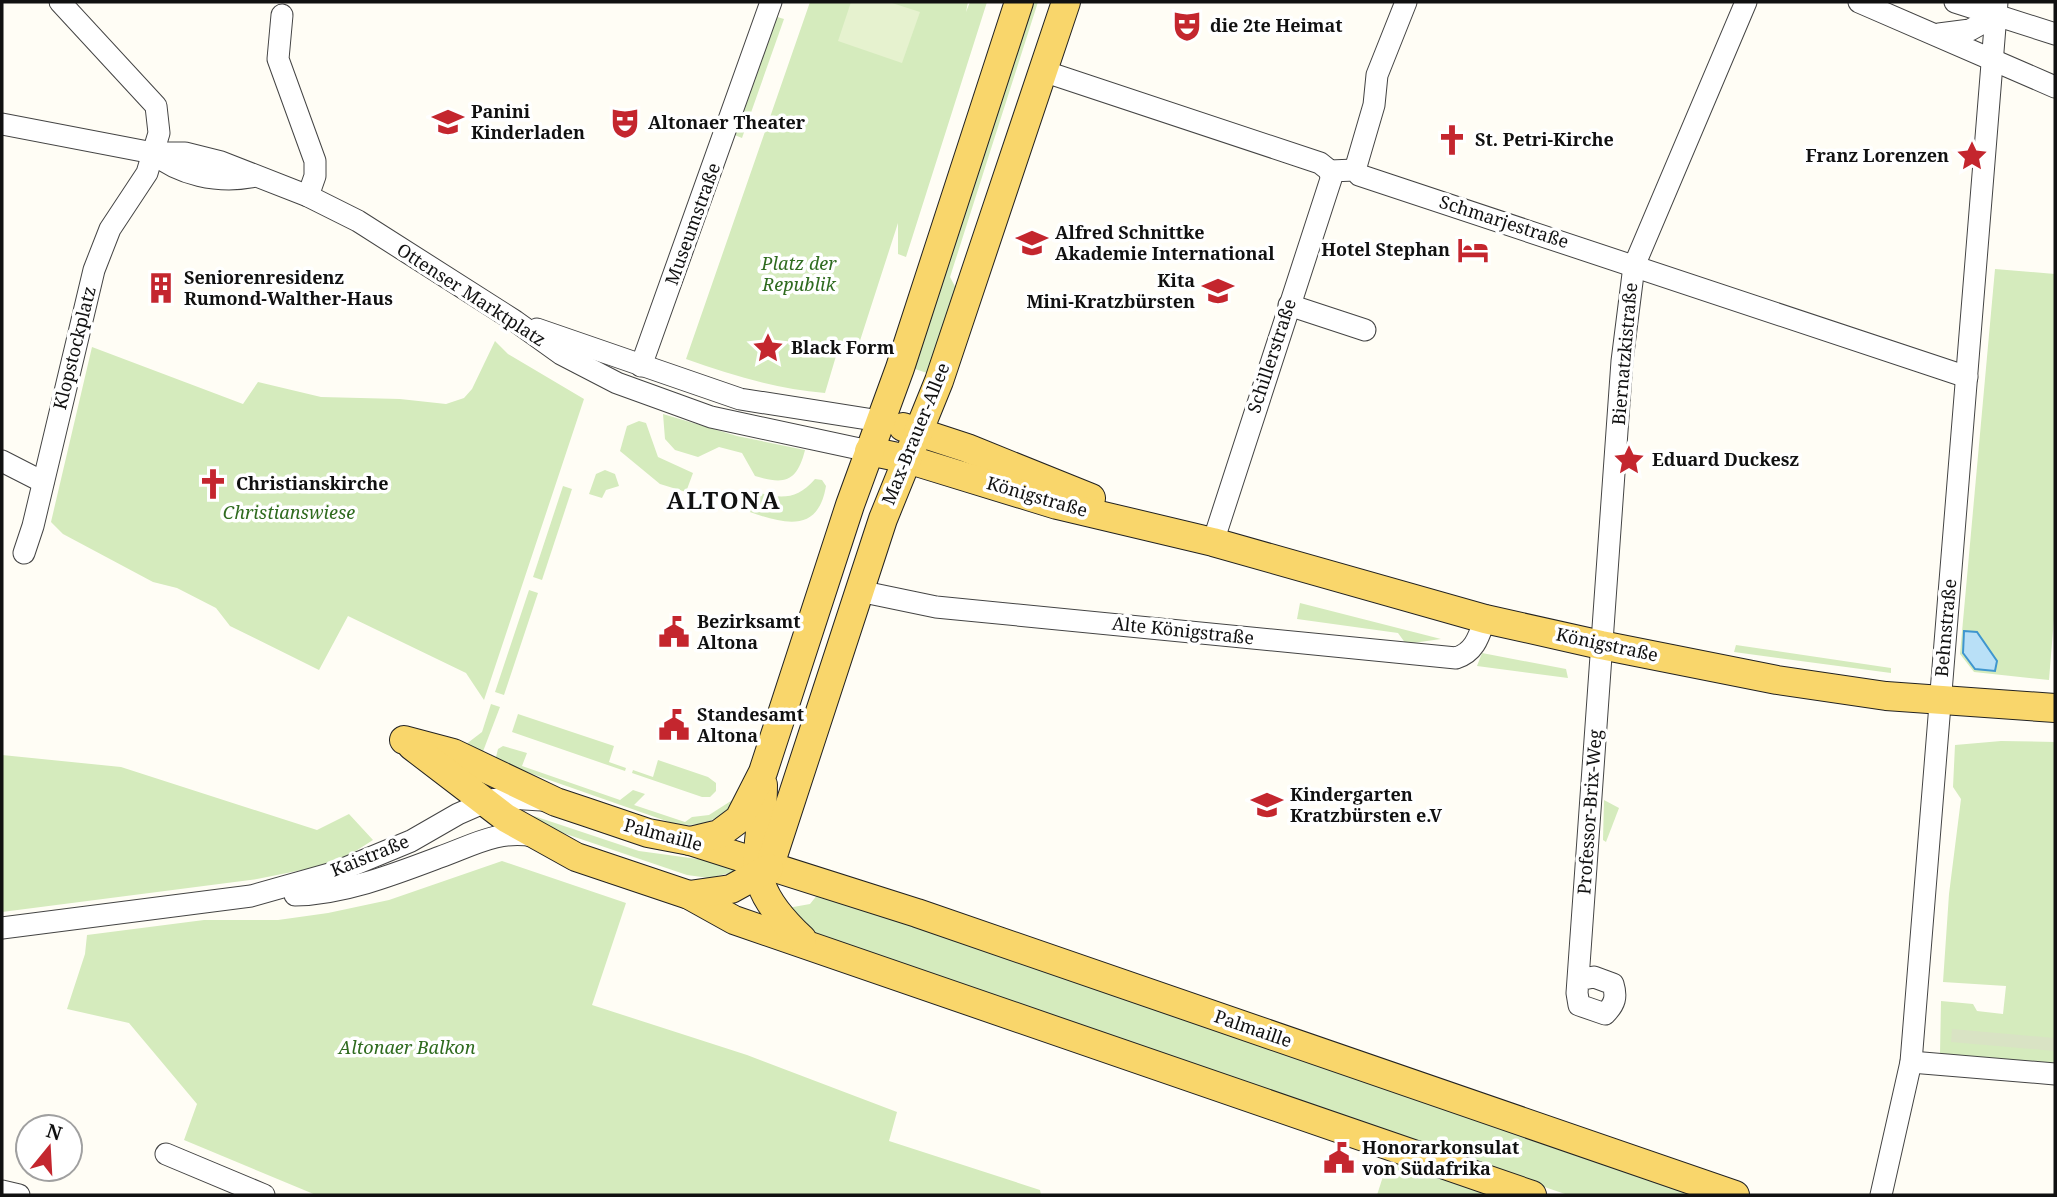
<svg xmlns="http://www.w3.org/2000/svg" width="2057" height="1197" font-family="'Noto Serif',serif">
  <style>
    .green { fill: #d5ebbd }
    .cemetery { fill: #d9e3c4 }
    .pitch { fill: #e6f2cf }
    .water { fill: #b9e0f7; stroke: #3f96cf; stroke-width: 2 }
    .lines { fill: none; stroke-linecap: round; stroke-linejoin: round }
    .minor-casing { stroke: #444; stroke-width: 23 }
    .major-casing { stroke: #222; stroke-width: 30 }
    .minor { stroke: #fff; stroke-width: 21 }
    .major { stroke: #f9d66b; stroke-width: 28 }
    .labels { text-anchor: middle; stroke-width: 7; stroke-linejoin: round; paint-order: stroke }
    .poi-label { font-size: 18px; font-weight: bold; fill: #111; stroke: #fff; text-anchor: start }
    .street-label { font-size: 18px; fill: #111; stroke: #fff }
    .park-label { font-size: 18px; font-style: italic; fill: #2f6b1f; stroke: #fff }
    .district-label { font-size: 24px; font-weight: bold; letter-spacing: 2px; fill: #111; stroke: #fff }
  </style>
  <rect width="100%" height="100%" fill="#fffdf5"/>
  <g class="green">
    <path d="M810,2H968L966,12L970,2H987L906,257L898,254V223L857,350L839,346L825,393C776,389 731,375 686,359Z"/>
    <polygon points="1031,2 1038,2 950,277 959,294 930,374 912,368"/>
    <polygon points="774,16 784,19 742,138 732,134"/>
    <polygon points="1995,269 2055,274 2055,606 2049,680 1974,672 1960,654"/>
    <polygon points="495,341 508,354 584,399 484,700 466,673 348,616 319,670 230,626 216,608 177,588 153,582 63,534 51,522 92,347 243,404 258,382 321,397 400,399 446,404 464,398 472,389"/>
    <path d="M663,414L737,436L805,450C797,482 785,485 755,476L742,453L719,447L698,457L675,450L665,439Z"/>
    <polygon points="639,421 646,423 658,457 693,473 686,492 660,484 620,451 627,426"/>
    <polygon points="605,470 615,474 619,486 606,490 602,498 589,494 596,474"/>
    <path d="M815,479L822,480L826,486C818,534 784,524 747,511L753,491C779,499 796,501 815,479Z"/>
    <polygon points="563,486 572,489 542,580 533,577"/>
    <polygon points="529,590 538,593 504,695 495,692"/>
    <polygon points="1300,603 1441,639 1406,644 1398,633 1297,619"/>
    <polygon points="1736,645 1891,668 1891,673 1734,652"/>
    <polygon points="1482,653 1566,669 1568,678 1477,666"/>
    <polygon points="491,704 500,707 482,754 465,745 482,732"/>
    <polygon points="518,714 614,746 609,762 626,768 625,771 512,732"/>
    <polygon points="2001,741 2055,742 2055,1063 1940,1054 1941,1001 1973,1004 1977,1011 2003,1014 2006,986 1943,982 1949,894 1961,799 1953,787 1955,745"/>
    <path d="M503,746L527,753L522,766L620,800L633,790L645,794L634,805L685,822L692,817L709,815L734,799L736,803C716,821 700,829 672,823L495,761L498,749Z"/>
    <polygon points="2,755 121,767 317,830 349,814 373,840 337,863 257,879 2,912"/>
    <polygon points="658,760 708,777 716,783 716,791 710,797 702,797 632,773 633,770 653,777"/>
    <polygon points="1604,800 1619,808 1606,842 1603,840"/>
    <polygon points="534,816 639,851 705,860 738,871 709,878 687,875 557,831 531,817"/>
    <polygon points="502,861 626,903 592,1005 747,1055 897,1112 889,1141 1040,1190 1041,1195 316,1195 184,1140 197,1104 129,1023 67,1009 85,954 87,935 204,920 278,920 328,913 389,900"/>
    <polygon points="818,894 1703,1195 1568,1195 821,939 782,909 810,904"/>
    <polygon points="1388,1161 1486,1194 1486,1195 1377,1195"/>
  </g>
  <polygon class="cemetery" points="1952,1029 2055,1038 2055,1051 1951,1042"/>
  <polygon class="pitch" points="851,2 889,2 920,12 902,63 838,41"/>
  <polygon class="water" points="1964,631 1977,632 1997,661 1995,671 1975,669 1963,653"/>
  <g class="lines">
    <defs>
      <g id="minor">
        <polyline points="1859,2 2055,87"/>
        <polyline points="1955,2 2055,34"/>
        <polyline points="282,15 278,59 315,161 315,176 308,196"/>
        <polyline points="1939,34 1970,30 1995,16"/>
        <polyline points="1043,71 1320,163 1330,171 1355,170 1359,175 1967,377"/>
        <polyline points="2,124 153,153 185,153 221,162 308,196 358,221 515,321 561,354 617,383 711,417 869,451"/>
        <path d="M153,153C179,175 218,183 251,177"/>
        <polyline points="1355,170 1374,105 1377,75 1406,2"/>
        <polyline points="1289,305 1365,330"/>
        <polyline points="537,329 740,399 880,421"/>
        <polyline points="641,366 771,2"/>
        <polyline points="2,461 43,482"/>
        <polyline points="1213,542 1331,179 1330,171"/>
        <polyline points="24,553 33,526 94,270 110,229 147,173 159,133 156,106 60,2"/>
        <path d="M859,591L936,607L1456,658C1475,652 1479,636 1485,619"/>
        <path d="M295,895C344,894 395,874 440,857C471,846 500,829 533,836"/>
        <polyline points="2,928 251,896 336,872 411,841 458,814 490,800 508,798 541,800"/>
        <path d="M1578,980L1594,977L1613,984C1617,997 1615,1004 1605,1014L1579,1005L1577,993L1622,361L1634,266L1746,2"/>
        <polyline points="1911,1062 2055,1074"/>
        <polyline points="166,1154 264,1195"/>
        <polyline points="2,1191 19,1195"/>
        <polyline points="1881,1195 1911,1062 1997,2"/>
      </g>
      <g id="major">
        <polyline points="903,427 967,448 1091,498"/>
        <polyline points="869,451 907,459 1057,505 1213,542 1485,619 1601,645 1777,680 1886,696 2055,708"/>
        <polyline points="404,740 453,753 556,802 586,812 648,833 690,841 917,913 1735,1195"/>
        <polyline points="412,746 506,818 576,857 689,895 734,920 1532,1195"/>
        <path d="M763,785C763,860 737,878 802,939"/>
        <polyline points="690,841 719,834 739,819 763,772 850,505 900,368 1019,2"/>
        <polyline points="769,868 883,519 939,381 1066,2"/>
        <polyline points="689,895 731,889 769,868"/>
      </g>
    </defs>
    <use href="#minor" class="minor-casing"/>
    <use href="#major" class="major-casing"/>
    <use href="#minor" class="minor"/>
    <use href="#major" class="major"/>
  </g>
  <defs>
    <symbol id="theatre-bare" viewBox="-9 -9 18 18"><path d="M-5-5.5Q0-4 5-5.5V0Q5 5 0 6Q-5 5-5 0ZM-3.3-2.5H-1v1.5H-3.3ZM1-2.5H3.3v1.5H1ZM-2.8 1Q0 5.5 2.8 1Z" fill="#c4262e" stroke="#fff" stroke-width="2.5" paint-order="stroke"/></symbol>
    <symbol id="school-bare" viewBox="-9 -9 18 18"><path d="M0-5L7-2L0 1L-7-2ZM-4 1L0 2.5L4 1V4Q0 6-4 4Z" fill="#c4262e" stroke="#fff" stroke-width="2.5" paint-order="stroke"/></symbol>
    <symbol id="church-bare" viewBox="-9 -9 18 18"><path d="M-1.2-6h2.4v3.5h3.3v2.4h-3.3V6h-2.4V-.1h-3.3v-2.4h3.3Z" fill="#c4262e" stroke="#fff" stroke-width="2.5" paint-order="stroke"/></symbol>
    <symbol id="sight-bare" viewBox="-9 -9 18 18"><path d="M0-6L1.8-2.2L6-1.7L2.9 1.2L3.7 5.4L0 3.3L-3.7 5.4L-2.9 1.2L-6-1.7L-1.8-2.2Z" fill="#c4262e" stroke="#fff" stroke-width="2.5" paint-order="stroke"/></symbol>
    <symbol id="university-bare" viewBox="-9 -9 18 18"><path d="M0-5L7-2L0 1L-7-2ZM-4 1L0 2.5L4 1V4Q0 6-4 4Z" fill="#c4262e" stroke="#fff" stroke-width="2.5" paint-order="stroke"/></symbol>
    <symbol id="hotel-bare" viewBox="-9 -9 18 18"><path d="M-6-4.5h1.5V1H6V5H4.5V3h-9V5H-6ZM-4 0a1.8 1.8 0 1 1 3.6 0ZM.5 0V-2.5h3Q6-2.5 6 0Z" fill="#c4262e" stroke="#fff" stroke-width="2.5" paint-order="stroke"/></symbol>
    <symbol id="building-bare" viewBox="-9 -9 18 18"><path d="M-4-6H4V6H1V3H-1V6H-4ZM-2.5-4.3h1.7v1.8h-1.7ZM.8-4.3h1.7v1.8H.8ZM-2.5-1h1.7V.8h-1.7ZM.8-1h1.7V.8H.8Z" fill="#c4262e" stroke="#fff" stroke-width="2.5" paint-order="stroke"/></symbol>
    <symbol id="civic-bare" viewBox="-9 -9 18 18"><path d="M-.6-6.5H3V-4.5H.6V-3L4-1V1h2V6H-6V1h2V-1L-.6-3ZM-1.2 2.5V6h2.4V2.5Z" fill="#c4262e" stroke="#fff" stroke-width="2.5" paint-order="stroke"/></symbol>
  </defs>
  <g fill-rule="evenodd">
    <use href="#theatre-bare" x="1165" y="4" width="44" height="44"/>
    <use href="#school-bare" x="426" y="100" width="44" height="44"/>
    <use href="#theatre-bare" x="603" y="101" width="44" height="44"/>
    <use href="#church-bare" x="1430" y="118" width="44" height="44"/>
    <use href="#sight-bare" x="1950" y="134" width="44" height="44"/>
    <use href="#university-bare" x="1010" y="221" width="44" height="44"/>
    <use href="#hotel-bare" x="1451" y="228" width="44" height="44"/>
    <use href="#building-bare" x="139" y="266" width="44" height="44"/>
    <use href="#school-bare" x="1196" y="269" width="44" height="44"/>
    <use href="#sight-bare" x="746" y="326" width="44" height="44"/>
    <use href="#sight-bare" x="1607" y="438" width="44" height="44"/>
    <use href="#church-bare" x="191" y="462" width="44" height="44"/>
    <use href="#civic-bare" x="652" y="610" width="44" height="44"/>
    <use href="#civic-bare" x="652" y="703" width="44" height="44"/>
    <use href="#school-bare" x="1245" y="783" width="44" height="44"/>
    <use href="#civic-bare" x="1317" y="1136" width="44" height="44"/>
  </g>
  <g class="labels">
    <g class="poi-label">
      <text x="1210" y="32">die 2te Heimat</text>
      <text x="471" y="118">Panini<tspan x="471" dy="21">Kinderladen</tspan></text>
      <text x="648" y="129">Altonaer Theater</text>
      <text x="1475" y="146">St. Petri-Kirche</text>
      <text x="1949" y="162" text-anchor="end">Franz Lorenzen</text>
      <text x="1055" y="239">Alfred Schnittke<tspan x="1055" dy="21">Akademie International</tspan></text>
      <text x="1450" y="256" text-anchor="end">Hotel Stephan</text>
      <text x="184" y="284">Seniorenresidenz<tspan x="184" dy="21">Rumond-Walther-Haus</tspan></text>
      <text x="1195" y="287" text-anchor="end">Kita<tspan x="1195" dy="21">Mini-Kratzbürsten</tspan></text>
      <text x="791" y="354">Black Form</text>
      <text x="1652" y="466">Eduard Duckesz</text>
      <text x="236" y="490">Christianskirche</text>
      <text x="697" y="628">Bezirksamt<tspan x="697" dy="21">Altona</tspan></text>
      <text x="697" y="721">Standesamt<tspan x="697" dy="21">Altona</tspan></text>
      <text x="1290" y="801">Kindergarten<tspan x="1290" dy="21">Kratzbürsten e.V</tspan></text>
      <text x="1362" y="1154">Honorarkonsulat<tspan x="1362" dy="21">von Südafrika</tspan></text>
    </g>
    <g class="street-label">
      <text transform="translate(1504 222) rotate(18)" y="6">Schmarjestraße</text>
      <text transform="translate(693 224) rotate(-70)" y="6">Museumstraße</text>
      <text transform="translate(471 295) rotate(33)" y="6">Ottenser Marktplatz</text>
      <text transform="translate(75 348) rotate(-76)" y="6">Klopstockplatz</text>
      <text transform="translate(1625 354) rotate(-85)" y="6">Biernatzkistraße</text>
      <text transform="translate(1272 356) rotate(-72)" y="6">Schillerstraße</text>
      <text transform="translate(916 434) rotate(-68)" y="6">Max-Brauer-Allee</text>
      <text transform="translate(1037 497) rotate(16)" y="6">Königstraße</text>
      <text transform="translate(1946 628) rotate(-85)" y="6">Behnstraße</text>
      <text transform="translate(1183 631) rotate(6)" y="6">Alte Königstraße</text>
      <text transform="translate(1607 645) rotate(12)" y="6">Königstraße</text>
      <text transform="translate(1590 812) rotate(-86)" y="6">Professor-Brix-Weg</text>
      <text transform="translate(663 835) rotate(15)" y="6">Palmaille</text>
      <text transform="translate(370 856) rotate(-22)" y="6">Kaistraße</text>
      <text transform="translate(1253 1029) rotate(19)" y="6">Palmaille</text>
    </g>
    <g class="park-label">
      <text x="799" y="270">Platz der<tspan x="799" dy="21">Republik</tspan></text>
      <text x="289" y="519">Christianswiese</text>
      <text x="407" y="1054">Altonaer Balkon</text>
    </g>
    <g class="district-label">
      <text x="724" y="509">ALTONA</text>
    </g>
  </g>
  <rect width="2057" height="1197" fill="none" stroke="#111111" stroke-width="7"/>
  <g transform="translate(49 1148) rotate(18)"><circle r="33" fill="#ffffff" stroke="#a0a0a0" stroke-width="2"/>
  <path d="M0-5L12 26L0 18L-12 26Z" fill="#c4262e"/>
  <text y="-10" font-size="19" font-weight="bold" text-anchor="middle" fill="#111111">N</text>
  </g>
</svg>
